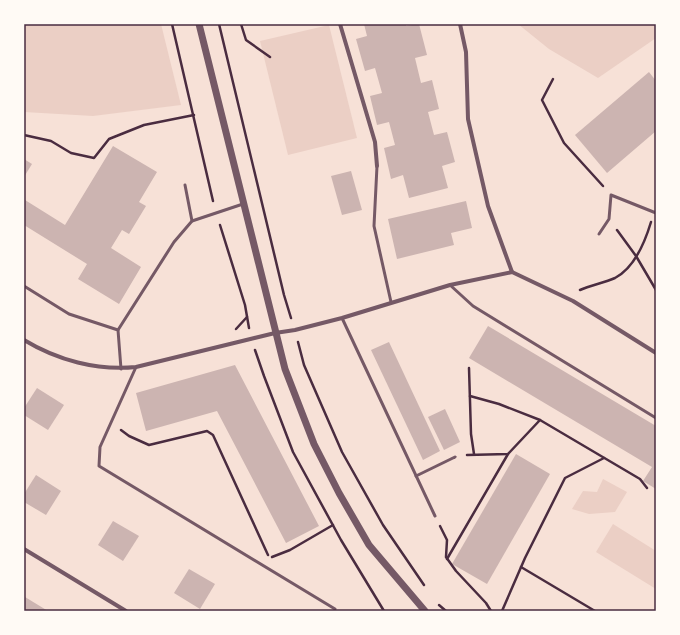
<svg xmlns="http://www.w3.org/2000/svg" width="680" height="635" font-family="Figtree,sans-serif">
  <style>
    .green { fill: #ebcfc5 }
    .building { fill: #ccb4b1 }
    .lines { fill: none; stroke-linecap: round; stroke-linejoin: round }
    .path { stroke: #4a2c40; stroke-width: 2.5 }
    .service { stroke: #755966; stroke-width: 3 }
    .minor { stroke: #755966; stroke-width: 4 }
    .tertiary { stroke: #755966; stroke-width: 7 }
    .neatline { fill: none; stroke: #4a2c40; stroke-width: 1.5 }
  </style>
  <rect width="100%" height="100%" fill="#f7e1d7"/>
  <g class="green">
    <polygon points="24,24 161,24 181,105 93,116 24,112"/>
    <polygon points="518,24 656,24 656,38 598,78 549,49"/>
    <polygon points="329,25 357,138 288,155 260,41"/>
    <polygon points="603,479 627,492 615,512 589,514 572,509 583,491 597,492"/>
    <polygon points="613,524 656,551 656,589 596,552"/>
  </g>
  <g class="building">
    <polygon points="364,24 406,24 406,26 419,24 427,55 415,58 421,83 432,80 439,109 428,112 434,135 447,132 455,162 442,166 448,188 409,198 403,175 391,179 384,148 395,145 389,122 377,125 370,96 382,93 375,68 365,71 356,39 367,36"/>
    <polygon points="649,72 656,81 656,131 607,173 575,135"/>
    <polygon points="113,146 157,172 139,202 146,206 129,234 122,230 111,248 141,267 119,304 78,279 87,264 24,225 24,202 25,200 65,225"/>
    <polygon points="24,159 32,164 24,177"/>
    <polygon points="351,171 362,210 342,215 331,176"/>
    <polygon points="466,201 472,228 451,233 454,245 397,259 388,219"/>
    <polygon points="488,326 656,426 656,489 643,481 652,467 469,358"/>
    <polygon points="389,342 440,451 423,460 371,350"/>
    <polygon points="235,365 319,526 286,543 217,411 146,431 136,393"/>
    <polygon points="37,388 64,405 48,430 24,415 24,408"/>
    <polygon points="445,409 460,442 444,450 428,417"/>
    <polygon points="516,454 550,474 487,584 452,564"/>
    <polygon points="36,475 61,491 46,515 24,502 24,494"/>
    <polygon points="113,521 139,536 123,561 98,545"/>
    <polygon points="189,569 215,584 200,609 174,593"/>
    <polygon points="25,597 48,611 24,611"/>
  </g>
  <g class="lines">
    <g class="path">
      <polyline points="172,24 213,201"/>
      <polyline points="219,24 284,295 291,318"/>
      <polyline points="241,24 246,40 270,57"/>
      <polyline points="553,79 542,100 564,143 603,186"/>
      <polyline points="24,135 51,141 71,153 94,158 109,139 144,125 194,115"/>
      <polyline points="220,225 245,305 249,328"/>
      <polyline points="617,230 636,256 656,290"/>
      <path d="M580,290C591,285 604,283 615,278C634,268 645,242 651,222"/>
      <polyline points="236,329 247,317"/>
      <polyline points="298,342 304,365 342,452 383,525 424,585"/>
      <polyline points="255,350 264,376 293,452 341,540 384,611"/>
      <polyline points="469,368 471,434 474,454"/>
      <polyline points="470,396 499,404 540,420 640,479 647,488"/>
      <polyline points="121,430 129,436 149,445 207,431 213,435 268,555"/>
      <polyline points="467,455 508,454 540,420"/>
      <polyline points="440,526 447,540 446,557 456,571 486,603 491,611"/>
      <polyline points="272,557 290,550 333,525"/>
      <polyline points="447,559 508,454"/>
      <polyline points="521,567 595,611"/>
      <polyline points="439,605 446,611"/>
      <polyline points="502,611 525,558 565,478 604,458"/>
    </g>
    <g class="service">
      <polyline points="377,166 374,226 391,302"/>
      <polyline points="185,185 192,221"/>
      <polyline points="599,234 609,219 611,195 656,213"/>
      <polyline points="450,285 473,306 656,418"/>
      <polyline points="24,286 69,314 118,330 121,369"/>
      <polyline points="342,318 435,516"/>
      <polyline points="118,330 174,242 192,221 243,204"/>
      <polyline points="136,367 100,447 99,466 335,609"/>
      <polyline points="416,476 455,457"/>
    </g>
    <g class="minor">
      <polyline points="340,24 375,142 377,166"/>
      <polyline points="460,24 466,52 468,119 488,206 512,272"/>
      <path d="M24,340C57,360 97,371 136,367L275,333L295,330L342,318L450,285L512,272L573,301L656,353"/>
      <polyline points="24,549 126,611"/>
    </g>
    <polyline class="tertiary" points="199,24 285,369 314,444 339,493 369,545 425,611"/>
  </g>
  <rect width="680" height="635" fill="none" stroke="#fffaf5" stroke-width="50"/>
  <rect x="25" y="25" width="630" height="585" class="neatline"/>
</svg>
